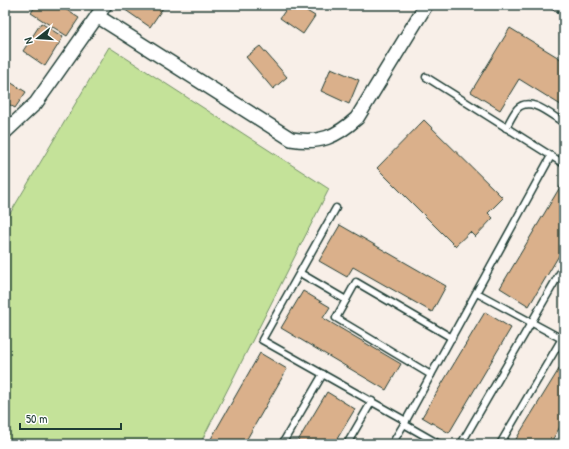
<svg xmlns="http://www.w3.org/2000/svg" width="569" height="449" font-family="'Patrick Hand',sans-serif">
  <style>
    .green { fill: #c4e299; stroke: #729066 }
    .building { fill: #dab08b; stroke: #1f3d34 }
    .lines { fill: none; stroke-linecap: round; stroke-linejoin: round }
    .lane-casing { stroke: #1f3d34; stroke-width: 9 }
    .street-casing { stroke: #1f3d34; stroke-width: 16 }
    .path { stroke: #1f3d34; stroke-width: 2.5; stroke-dasharray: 3 3; stroke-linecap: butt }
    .lane { stroke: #fff; stroke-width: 6 }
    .street { stroke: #fff; stroke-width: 13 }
  </style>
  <rect width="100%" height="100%" fill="#f8efe8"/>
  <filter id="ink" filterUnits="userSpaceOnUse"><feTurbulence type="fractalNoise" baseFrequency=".025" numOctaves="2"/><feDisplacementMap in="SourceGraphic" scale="8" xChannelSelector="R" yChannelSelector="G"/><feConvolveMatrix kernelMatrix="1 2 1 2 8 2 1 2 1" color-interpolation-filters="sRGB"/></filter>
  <g filter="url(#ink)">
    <polygon class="green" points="109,47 329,189 200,444 5,444 5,222"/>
    <g class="building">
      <polygon points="36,5 59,5 79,18 67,36 31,13"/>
      <polygon points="122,5 165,5 150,27 121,7"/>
      <polygon points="289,5 297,5 315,16 303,34 280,18"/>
      <polygon points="41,23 63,37 45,66 23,51"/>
      <polygon points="510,28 564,61 564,107 519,79 500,110 471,92"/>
      <polygon points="260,46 287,77 273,89 246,57"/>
      <polygon points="331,68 359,80 349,104 321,91"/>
      <polygon points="5,79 26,92 15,108 5,102"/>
      <polygon points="424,120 503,198 488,213 493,218 475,237 470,232 455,246 377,168"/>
      <polygon points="563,182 564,247 529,306 500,288"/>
      <polygon points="340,225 446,286 432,312 353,267 347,277 319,261"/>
      <polygon points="303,291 330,307 323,318 401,364 386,390 281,328"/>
      <polygon points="485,312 511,328 449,433 422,417"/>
      <polygon points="260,353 287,369 244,444 208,444"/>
      <polygon points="564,361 564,420 550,444 513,444"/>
      <polygon points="327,392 355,409 334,444 296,444"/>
    </g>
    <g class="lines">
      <defs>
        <g id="lane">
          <polyline points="426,77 564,164"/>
          <path d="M506,128C509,122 513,114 517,109C530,95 552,116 564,123"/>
          <polyline points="336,208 262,340 406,421"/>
          <polyline points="300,273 346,300"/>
          <polyline points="477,293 564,340"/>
          <polyline points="431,375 336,318 356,282 452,338"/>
          <polyline points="282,444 323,374"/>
          <polyline points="347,444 372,401"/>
          <polyline points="392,444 404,424"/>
          <polyline points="439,444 404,424 551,156"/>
          <polyline points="461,444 564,266"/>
          <polyline points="500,444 564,335"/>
        </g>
        <g id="street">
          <path d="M97,16L291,139C320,144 336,137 357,118L426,5"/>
          <polyline points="5,132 36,103 105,5"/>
        </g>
      </defs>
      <use href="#lane" class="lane-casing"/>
      <use href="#street" class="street-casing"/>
      <polyline class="path" points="546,5 564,15"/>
      <use href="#lane" class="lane"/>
      <use href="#street" class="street"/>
    </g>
  </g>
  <rect width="569" height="449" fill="none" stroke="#fff" stroke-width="20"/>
  <rect x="10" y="10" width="549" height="429" fill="none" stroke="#1f3d34" stroke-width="1.5" filter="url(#ink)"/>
  <g transform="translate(38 38) rotate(253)" stroke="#ffffff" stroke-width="3" paint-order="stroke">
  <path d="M0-3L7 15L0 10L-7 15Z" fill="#1f3d34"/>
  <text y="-6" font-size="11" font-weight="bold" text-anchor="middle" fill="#1f3d34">N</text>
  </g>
  <path d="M20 423v6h101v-6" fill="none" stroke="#1f3d34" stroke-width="2"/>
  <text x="26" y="423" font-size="12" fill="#1f3d34" stroke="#ffffff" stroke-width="3" paint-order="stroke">50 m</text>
</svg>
